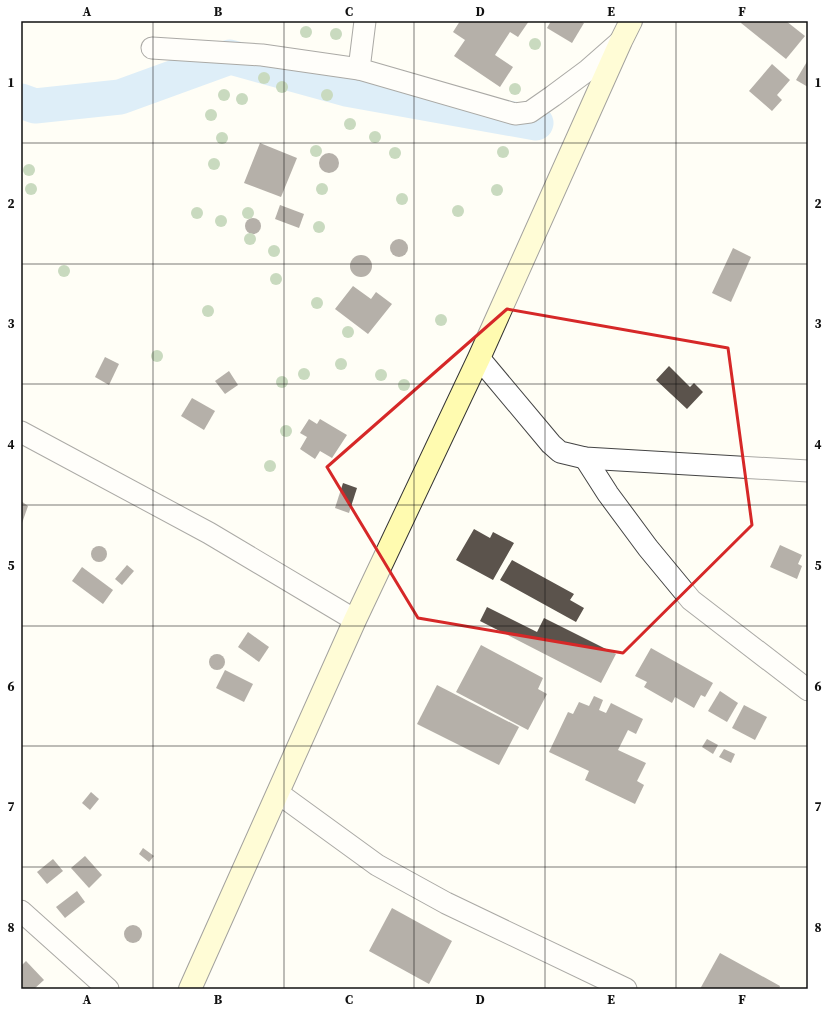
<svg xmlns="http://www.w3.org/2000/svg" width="829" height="1010" font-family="'Source Serif 4',serif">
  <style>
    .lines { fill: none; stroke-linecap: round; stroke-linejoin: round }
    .river { stroke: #b5dcfb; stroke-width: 35 }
    .building { fill: #5b534c }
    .street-casing { stroke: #444; stroke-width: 23 }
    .secondary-casing { stroke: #333; stroke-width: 24 }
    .street { stroke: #fff; stroke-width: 21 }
    .secondary { stroke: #fffbb0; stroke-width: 22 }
    .tree { fill: #88b07d }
    .marked { fill: none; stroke: #d62828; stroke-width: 3; stroke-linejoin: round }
    .grid { fill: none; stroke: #111; stroke-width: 1; stroke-opacity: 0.55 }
    .neatline { fill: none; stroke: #111; stroke-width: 1.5 }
    .grid-label { font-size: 13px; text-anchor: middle; font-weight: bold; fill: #111 }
  </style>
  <rect width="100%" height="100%" fill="#fffef5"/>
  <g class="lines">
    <polyline class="river" points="21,101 35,106 120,97 230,57 346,89 536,123"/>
  </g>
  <g class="building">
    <polygon points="460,21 529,21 518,37 510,32 495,55 513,67 500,87 454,56 465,40 453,32"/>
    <polygon points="551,21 580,21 584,23 572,43 547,28"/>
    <polygon points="742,21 786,21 805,36 786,59 741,23"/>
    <polygon points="808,60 808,87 796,80"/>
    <polygon points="772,64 790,80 777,95 782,100 772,111 749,91"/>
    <polygon points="260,143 297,158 281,197 244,183"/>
    <circle cx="329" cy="163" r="10"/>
    <polygon points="280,205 304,214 299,228 275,219"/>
    <circle cx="253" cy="226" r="8"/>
    <circle cx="399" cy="248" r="9"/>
    <polygon points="733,248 751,257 731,302 712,293"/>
    <circle cx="361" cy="266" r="11"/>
    <polygon points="353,286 371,299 376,292 392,304 368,334 335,309"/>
    <polygon points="105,357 119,364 109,385 95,377"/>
    <polygon points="669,366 690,387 694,383 703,392 687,409 656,380"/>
    <polygon points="229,371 238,385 225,394 215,381"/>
    <polygon points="192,398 215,411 204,430 181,416"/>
    <polygon points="309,419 317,424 320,419 347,435 332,458 320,451 315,459 300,449 307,437 300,433"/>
    <polygon points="343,483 357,488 349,513 335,508"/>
    <polygon points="21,501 28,506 21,526"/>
    <polygon points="474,529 490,538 493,532 514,543 493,580 456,560"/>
    <polygon points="780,545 802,555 798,564 802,566 797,579 770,567"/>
    <circle cx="99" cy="554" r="8"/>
    <polygon points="512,560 574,594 570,600 584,608 576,622 500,580"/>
    <polygon points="127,565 134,571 122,585 115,579"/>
    <polygon points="82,567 113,590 103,604 72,581"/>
    <polygon points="487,607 537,632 544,618 616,654 601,683 480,621"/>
    <polygon points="248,632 269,647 259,662 238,647"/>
    <polygon points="481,645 543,678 538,689 547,694 528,730 456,692"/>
    <polygon points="651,648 713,683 705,697 701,695 694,708 675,697 672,703 644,687 647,682 635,676"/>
    <circle cx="217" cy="662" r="8"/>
    <polygon points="225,670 253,684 244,702 216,688"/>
    <polygon points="437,685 519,727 499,765 417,724"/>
    <polygon points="720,691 738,703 727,722 708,711"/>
    <polygon points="594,696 603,700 599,710 606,713 611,703 643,719 636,734 628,730 618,750 646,763 637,781 644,785 635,804 585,780 589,771 549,752 568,712 573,714 579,702 589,706"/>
    <polygon points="744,705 767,717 755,740 732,728"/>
    <polygon points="707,739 718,745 713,754 702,747"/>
    <polygon points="724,749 735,754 731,763 719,757"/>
    <polygon points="91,792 99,799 90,810 82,803"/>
    <polygon points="143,848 154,856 149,862 139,854"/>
    <polygon points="85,856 102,875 89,888 71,868"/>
    <polygon points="53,859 63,871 47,884 37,872"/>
    <polygon points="77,891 85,902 65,918 56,907"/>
    <polygon points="392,908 452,941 429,984 369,951"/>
    <circle cx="133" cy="934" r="9"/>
    <polygon points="720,953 780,986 779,989 700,989"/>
    <polygon points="26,961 44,980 34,989 21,989 21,966"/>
  </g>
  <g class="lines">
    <defs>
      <g id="street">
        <polyline points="365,21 359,69 515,114 530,112 553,96 588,70 621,41"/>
        <polyline points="152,48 262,55 359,69"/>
        <polyline points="479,358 551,444 560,452 585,458 808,471"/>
        <polyline points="21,432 209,533 355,620"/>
        <polyline points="585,458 608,494 648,548 691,600 808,690"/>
        <polyline points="278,793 377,865 446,903 626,989"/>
        <polyline points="21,911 108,989"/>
      </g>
      <polyline id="secondary" points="190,989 355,620 479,358 621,41 631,21"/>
    </defs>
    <use href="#street" class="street-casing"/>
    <use href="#secondary" class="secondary-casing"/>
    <use href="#street" class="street"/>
    <use href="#secondary" class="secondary"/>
  </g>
  <g class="tree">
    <circle cx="306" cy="32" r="6"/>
    <circle cx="336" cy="34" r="6"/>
    <circle cx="535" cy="44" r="6"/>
    <circle cx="264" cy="78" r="6"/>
    <circle cx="282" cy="87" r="6"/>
    <circle cx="515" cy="89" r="6"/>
    <circle cx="224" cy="95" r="6"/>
    <circle cx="327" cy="95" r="6"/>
    <circle cx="242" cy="99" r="6"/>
    <circle cx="211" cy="115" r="6"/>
    <circle cx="350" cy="124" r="6"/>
    <circle cx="375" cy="137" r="6"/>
    <circle cx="222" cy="138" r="6"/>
    <circle cx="316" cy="151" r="6"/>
    <circle cx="503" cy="152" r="6"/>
    <circle cx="395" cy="153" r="6"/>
    <circle cx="214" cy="164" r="6"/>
    <circle cx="29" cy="170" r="6"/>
    <circle cx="31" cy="189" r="6"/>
    <circle cx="322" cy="189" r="6"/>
    <circle cx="497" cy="190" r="6"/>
    <circle cx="402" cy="199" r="6"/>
    <circle cx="458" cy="211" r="6"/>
    <circle cx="197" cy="213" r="6"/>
    <circle cx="248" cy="213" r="6"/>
    <circle cx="221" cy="221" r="6"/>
    <circle cx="319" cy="227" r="6"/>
    <circle cx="250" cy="239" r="6"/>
    <circle cx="274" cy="251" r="6"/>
    <circle cx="64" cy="271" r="6"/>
    <circle cx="276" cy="279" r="6"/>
    <circle cx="317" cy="303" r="6"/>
    <circle cx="208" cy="311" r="6"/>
    <circle cx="441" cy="320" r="6"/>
    <circle cx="348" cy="332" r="6"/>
    <circle cx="157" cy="356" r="6"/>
    <circle cx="341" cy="364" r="6"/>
    <circle cx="304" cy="374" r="6"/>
    <circle cx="381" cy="375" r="6"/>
    <circle cx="282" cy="382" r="6"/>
    <circle cx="404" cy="385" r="6"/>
    <circle cx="286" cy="431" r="6"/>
    <circle cx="270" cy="466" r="6"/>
  </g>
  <path d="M0 0H829V1010H0ZM507,309L728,348L752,525L623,653L418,618L327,467Z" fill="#fffef5" fill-opacity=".55" fill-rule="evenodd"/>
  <path class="marked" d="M507,309L728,348L752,525L623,653L418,618L327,467Z"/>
  <path class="grid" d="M153,21V989M284,21V989M414,21V989M545,21V989M676,21V989M21,143H808M21,264H808M21,384H808M21,505H808M21,626H808M21,746H808M21,867H808"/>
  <rect width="829" height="1010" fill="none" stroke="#ffffff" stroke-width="44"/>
  <rect x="22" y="22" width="785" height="966" class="neatline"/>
  <g class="grid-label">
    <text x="87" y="16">A</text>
    <text x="218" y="16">B</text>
    <text x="349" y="16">C</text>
    <text x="480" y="16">D</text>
    <text x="611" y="16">E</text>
    <text x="742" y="16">F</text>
    <text x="11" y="87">1</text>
    <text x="818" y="87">1</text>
    <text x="11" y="208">2</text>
    <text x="818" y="208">2</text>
    <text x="11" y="328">3</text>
    <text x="818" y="328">3</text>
    <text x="11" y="449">4</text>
    <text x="818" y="449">4</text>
    <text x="11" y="570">5</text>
    <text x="818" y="570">5</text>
    <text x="11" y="691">6</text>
    <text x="818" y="691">6</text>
    <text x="11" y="811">7</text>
    <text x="818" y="811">7</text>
    <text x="11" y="932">8</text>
    <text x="818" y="932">8</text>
    <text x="87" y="1004">A</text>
    <text x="218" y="1004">B</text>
    <text x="349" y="1004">C</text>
    <text x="480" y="1004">D</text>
    <text x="611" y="1004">E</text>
    <text x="742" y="1004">F</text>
  </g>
</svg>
